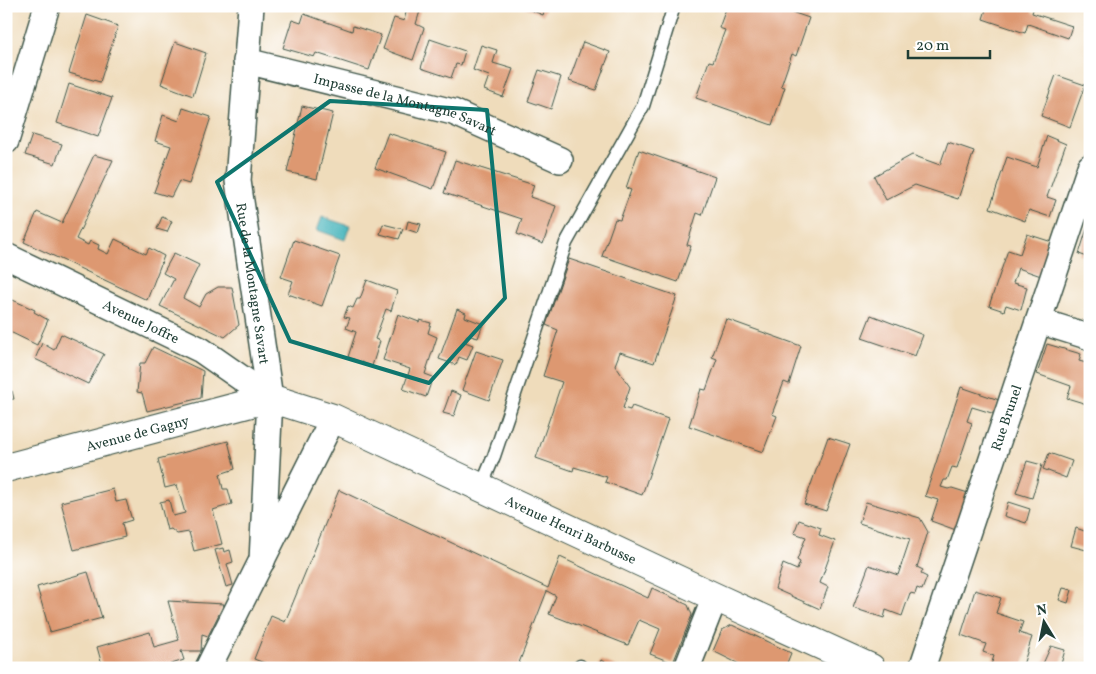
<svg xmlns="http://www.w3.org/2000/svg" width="1096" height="674" font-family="Vollkorn,serif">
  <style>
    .water { fill: #42b2b9; stroke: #307876 }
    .building { fill: #dd9871 }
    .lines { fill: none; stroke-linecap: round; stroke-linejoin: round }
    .lane-casing { stroke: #3e5548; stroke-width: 15 }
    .street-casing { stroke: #3e5548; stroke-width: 28 }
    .secondary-casing { stroke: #3e5548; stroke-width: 30 }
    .lane { stroke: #fff; stroke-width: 12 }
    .street { stroke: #fff; stroke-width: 25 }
    .secondary { stroke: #fff; stroke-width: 28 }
    .marked { fill: none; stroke: #0f766e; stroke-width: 4; stroke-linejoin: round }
    .labels { text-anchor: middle; stroke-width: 5; stroke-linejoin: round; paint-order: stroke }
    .street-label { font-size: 14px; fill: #1f3d34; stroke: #fff }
  </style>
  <rect width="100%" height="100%" fill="#fff"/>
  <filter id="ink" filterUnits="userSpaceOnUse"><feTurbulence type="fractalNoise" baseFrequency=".02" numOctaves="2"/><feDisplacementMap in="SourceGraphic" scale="10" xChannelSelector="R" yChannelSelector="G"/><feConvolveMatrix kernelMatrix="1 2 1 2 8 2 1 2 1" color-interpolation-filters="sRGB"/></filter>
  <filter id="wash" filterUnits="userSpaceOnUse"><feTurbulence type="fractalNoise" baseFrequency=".0096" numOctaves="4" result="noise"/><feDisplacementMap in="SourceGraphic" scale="20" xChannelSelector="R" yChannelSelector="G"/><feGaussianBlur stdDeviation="1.12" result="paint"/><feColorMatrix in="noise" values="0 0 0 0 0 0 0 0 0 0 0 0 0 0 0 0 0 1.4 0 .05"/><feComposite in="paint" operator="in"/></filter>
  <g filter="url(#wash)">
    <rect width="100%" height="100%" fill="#efdcbb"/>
    <polygon class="water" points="322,217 350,226 345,240 317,230"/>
    <g id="blocks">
      <g class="building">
        <polygon points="521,6 546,6 543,15"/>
        <polygon points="613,6 629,6 627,11"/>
        <polygon points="727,6 774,6 809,18 796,56 792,54 781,86 785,87 772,125 696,98 709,61 713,62 725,30 719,28"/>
        <polygon points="987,6 1034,6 1032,13 1072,26 1068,38 1028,24 1025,33 983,19"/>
        <polygon points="407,8 420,11 416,24 424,28 413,60 383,49 394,18 404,21"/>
        <polygon points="304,14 352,31 353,26 381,35 369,70 316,53 314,57 283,48 292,20 301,23"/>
        <polygon points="87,15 118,26 100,82 69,73"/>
        <polygon points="430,39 465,51 461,65 456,64 451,78 421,68"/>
        <polygon points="175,42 206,53 193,96 161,84"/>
        <polygon points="583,42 610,52 596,90 569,81"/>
        <polygon points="481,45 497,50 493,63 513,69 503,97 484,90 489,76 473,70"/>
        <polygon points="539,70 561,77 551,109 528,101"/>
        <polygon points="1056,75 1085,85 1070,127 1041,116"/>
        <polygon points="69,84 112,98 98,137 57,123"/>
        <polygon points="302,106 333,113 317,179 287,172"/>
        <polygon points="183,108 211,117 189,184 179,181 171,197 154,192 171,146 155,141 163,115 179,121"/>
        <polygon points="388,133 446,152 433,189 375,168"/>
        <polygon points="32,135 62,144 55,164 25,155"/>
        <polygon points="1047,136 1066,144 1047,197 1056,200 1050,217 1029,210 1025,221 990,208 1007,157 1037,167"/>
        <polygon points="948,142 974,151 958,199 915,185 886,200 874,176 912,155 940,165"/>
        <polygon points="639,150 715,177 702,215 697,213 687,245 691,246 678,282 602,256 615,219 620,220 631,190 626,188"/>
        <polygon points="94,155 113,160 76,239 88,245 90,241 99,245 98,249 108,254 115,239 146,254 149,248 164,256 147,300 24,242 37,212 62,223"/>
        <polygon points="455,160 534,185 530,197 556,206 543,244 517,234 522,219 444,193"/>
        <polygon points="162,217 172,221 167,232 157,229"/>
        <polygon points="408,221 421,224 418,233 406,229"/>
        <polygon points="1089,222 1090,222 1090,258 1079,254"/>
        <polygon points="383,224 403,229 399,239 380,234"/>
        <polygon points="1027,234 1052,242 1041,276 1018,268 1013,283 1027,287 1021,310 1006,305 1004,311 989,306 1008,250 1020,254"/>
        <polygon points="294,240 340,256 322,306 288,294 293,281 281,277"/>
        <polygon points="174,253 199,265 183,298 199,307 206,294 218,287 232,287 239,325 225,337 160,306 174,279 163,273"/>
        <polygon points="569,259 677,296 654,363 620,352 615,365 630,387 623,408 630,410 632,406 668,419 642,495 605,482 607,477 574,467 573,471 536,458 562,382 543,376 558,330 546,325"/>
        <polygon points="367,280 397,291 391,311 386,309 375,339 380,341 372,366 348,357 356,332 346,328 350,318 344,317 348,306 353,308 357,299 360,299"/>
        <polygon points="6,297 35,310 34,312 48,320 37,345 6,330"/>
        <polygon points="457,309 466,313 465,317 483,324 478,338 467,335 465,342 473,345 467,360 459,357 456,365 439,359"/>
        <polygon points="398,314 419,322 420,320 431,323 428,333 437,337 425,374 433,377 426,397 403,389 410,369 383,360"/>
        <polygon points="871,315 923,335 915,356 862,338"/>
        <polygon points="726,319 801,346 789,384 784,382 772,414 777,416 763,452 689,426 701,389 706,390 717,359 712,357"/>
        <polygon points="61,334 104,354 88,384 35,359 42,343 54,350"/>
        <polygon points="1047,344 1081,354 1079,361 1090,364 1090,405 1067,398 1071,386 1037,374"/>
        <polygon points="153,347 203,371 201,398 147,411 142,393 137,392 140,363 145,363"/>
        <polygon points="476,351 503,360 489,400 462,390"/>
        <polygon points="961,387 999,400 995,414 972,407 967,421 972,423 957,468 952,467 947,480 944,480 941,487 948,489 952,488 968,493 956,530 931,521 938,500 925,496"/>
        <polygon points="12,391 14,399 6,400 6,393"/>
        <polygon points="451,391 461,395 454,416 443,413"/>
        <polygon points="828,437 850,444 826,511 804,504"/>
        <polygon points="228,441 235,469 220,474 223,489 228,489 232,504 213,510 222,544 194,551 189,532 177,534 171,529 167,530 160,502 169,500 173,516 185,513 177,485 165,488 158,459"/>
        <polygon points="1049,453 1072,461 1066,478 1043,469"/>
        <polygon points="1027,461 1042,465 1032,498 1016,493"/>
        <polygon points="113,489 116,502 126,500 132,520 122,523 125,537 74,550 61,502"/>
        <polygon points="339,490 548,588 560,557 648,598 652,588 688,605 692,615 673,663 650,654 660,629 639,620 628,645 549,614 556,596 547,591 517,668 277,668 254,659 271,616 285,622"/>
        <polygon points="866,502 920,518 928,532 917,567 923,570 921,574 927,577 922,590 917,588 915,594 910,593 902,616 886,610 884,618 853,608 869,565 898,575 910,539 859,523"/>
        <polygon points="1008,502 1030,509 1026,523 1004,516"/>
        <polygon points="799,520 821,528 819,535 835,541 820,583 828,587 820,609 775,589 783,564 797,570 800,562 797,560 806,537 794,533"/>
        <polygon points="1076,528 1090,533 1090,551 1071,546"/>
        <polygon points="223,548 224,552 230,550 233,562 227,564 233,585 226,587 215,550"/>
        <polygon points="88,572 102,618 50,632 37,587"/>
        <polygon points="1063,588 1072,590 1068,603 1059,600"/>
        <polygon points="975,590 1001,598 996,613 1023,622 1019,633 1032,637 1022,668 990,668 994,656 983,652 986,644 961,635"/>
        <polygon points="168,601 224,604 208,636 202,634 201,651 181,651 184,660 159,668 103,668 97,647 150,632 154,647 179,640"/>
        <polygon points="732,625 791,653 785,668 738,668 739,664 713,651 722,630"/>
        <polygon points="1051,646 1065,650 1061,664 1073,668 1041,668"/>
        <polygon points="601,660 620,668 598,668"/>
      </g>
    </g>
  </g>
  <g filter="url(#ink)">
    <use href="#blocks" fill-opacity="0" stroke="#3e5548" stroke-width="1"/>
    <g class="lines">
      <defs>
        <g id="lane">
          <polyline points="481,487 494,456 566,243 643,106 674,6"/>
          <polyline points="579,668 580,666"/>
        </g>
        <g id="street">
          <path id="s1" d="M251,6L238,181L270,398L262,561"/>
          <path id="s2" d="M246,61L453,112L560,160"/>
          <polyline points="6,141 47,6"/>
          <path id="s3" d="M6,256L201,350L270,398"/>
          <polyline points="1039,321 1090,337"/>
          <polyline points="208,668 333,418"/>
          <polyline points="687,668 715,597"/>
          <path id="s4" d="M922,668L1090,167"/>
        </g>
        <g id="secondary">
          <path id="s5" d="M6,468L270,398L333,418L715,597L871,668"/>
        </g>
      </defs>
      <use href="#lane" class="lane-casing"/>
      <use href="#street" class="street-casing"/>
      <use href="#secondary" class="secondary-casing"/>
      <use href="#lane" class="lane"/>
      <use href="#street" class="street"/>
      <use href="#secondary" class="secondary"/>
    </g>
  </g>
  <path class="marked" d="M330,101L487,110L505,298L429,383L290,341L217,182Z"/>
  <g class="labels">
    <g class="street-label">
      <text dy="5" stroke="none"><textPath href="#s2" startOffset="165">Impasse de la Montagne Savart</textPath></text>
      <text dy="5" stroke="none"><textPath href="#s1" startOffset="279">Rue de la Montagne Savart</textPath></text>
      <text dy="5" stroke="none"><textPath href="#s3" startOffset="150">Avenue Joffre</textPath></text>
      <text dy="5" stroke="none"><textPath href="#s4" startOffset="264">Rue Brunel</textPath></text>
      <text dy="5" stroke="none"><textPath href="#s5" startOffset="136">Avenue de Gagny</textPath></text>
      <text dy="5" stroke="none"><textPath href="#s5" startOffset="602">Avenue Henri Barbusse</textPath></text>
    </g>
  </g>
  <rect width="1096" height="674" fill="none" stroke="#fff" stroke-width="25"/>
  <g transform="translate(1044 622) rotate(350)" stroke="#ffffff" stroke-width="4" paint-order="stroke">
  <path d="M0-4L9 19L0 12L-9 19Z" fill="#1f3d34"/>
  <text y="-8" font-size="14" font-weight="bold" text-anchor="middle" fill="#1f3d34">N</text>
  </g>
  <path d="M908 50v8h82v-8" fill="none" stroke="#1f3d34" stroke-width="2.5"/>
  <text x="916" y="50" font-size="15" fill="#1f3d34" stroke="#ffffff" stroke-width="4" paint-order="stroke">20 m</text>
</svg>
